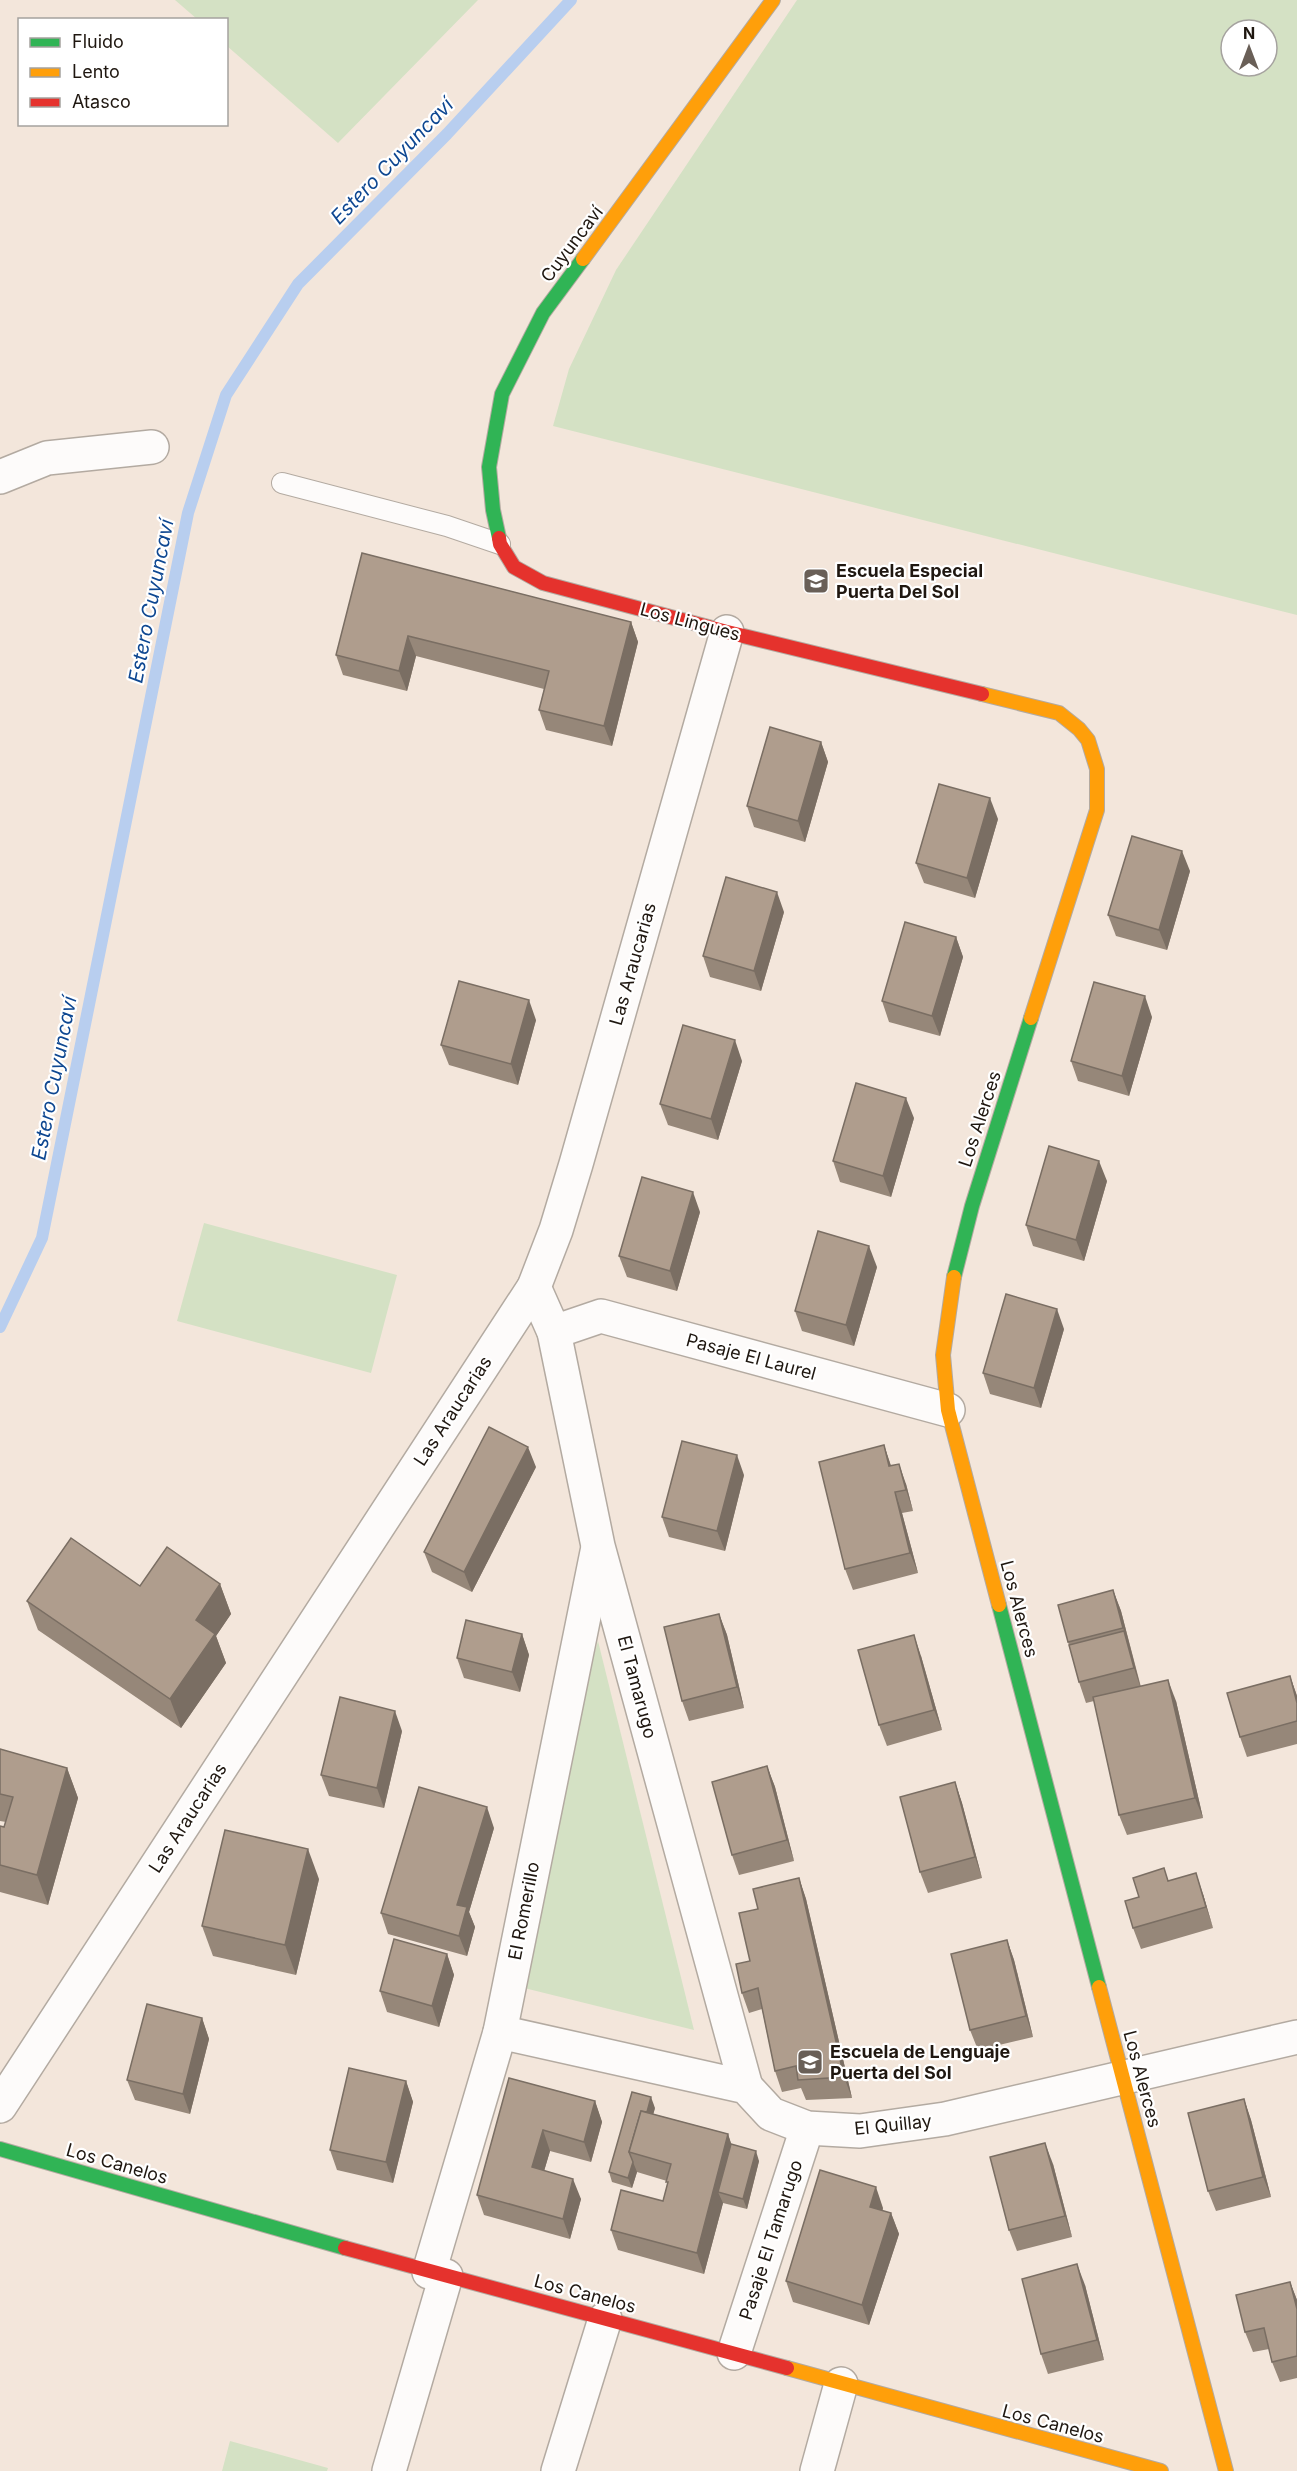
<svg xmlns="http://www.w3.org/2000/svg" width="1297" height="2471" font-family="Inter,sans-serif">
  <style>
    .green { fill: #d4e1c4; fill-rule: evenodd }
    .lines { fill: none; stroke-linecap: round; stroke-linejoin: round }
    .stream { stroke: #b8ceef; stroke-width: 12 }
    .lane-casing { stroke: #b3aaa1; stroke-width: 22 }
    .street-casing { stroke: #b3aaa1; stroke-width: 36 }
    .fast-casing { stroke: #b3aaa1; stroke-width: 16 }
    .slow-casing { stroke: #b3aaa1; stroke-width: 16 }
    .jam-casing { stroke: #b3aaa1; stroke-width: 16 }
    .lane { stroke: #fdfbfa; stroke-width: 20 }
    .street { stroke: #fdfbfa; stroke-width: 33 }
    .fast { stroke: #30b455; stroke-width: 14 }
    .slow { stroke: #ff9f0a; stroke-width: 14 }
    .jam { stroke: #e5322d; stroke-width: 14 }
    .wall { fill: #968779 }
    .shaded-wall { fill: #7a6e63 }
    .building { fill: #af9d8d; stroke: #7a6e63; stroke-width: 1.5 }
    .labels { text-anchor: middle; stroke-width: 4.5; stroke-linejoin: round; paint-order: stroke }
    .street-label { font-size: 18px; fill: #1f1710; stroke: #fff }
    .poi-label { font-size: 18px; font-weight: bold; fill: #1f1710; stroke: #fff; text-anchor: start }
    .water-label { font-size: 20px; font-style: italic; fill: #0e4791; stroke: #fff }
  </style>
  <rect width="100%" height="100%" fill="#f3e6db"/>
  <g class="green">
    <polygon points="175,0 478,0 338,143 227,46 226,20 197,19"/>
    <path d="M797,0H1297V615L553,426L569,369L616,270ZM1231,30H1267V66H1231Z"/>
    <polygon points="204,1223 397,1275 371,1373 177,1321"/>
    <polygon points="598,1641 694,2030 500,1982"/>
    <polygon points="230,2441 328,2468 327,2471 222,2471"/>
  </g>
  <g class="lines">
    <polyline class="stream" points="0,1327 42,1238 188,513 226,395 298,284 447,134 571,0"/>
    <defs>
      <polyline id="lane" points="282,483 447,526 500,544"/>
      <g id="street">
        <polyline points="0,477 47,458 152,447"/>
        <polyline points="534,1287 554,1332 598,1546 746,2087"/>
        <polyline points="554,1332 601,1316 948,1410"/>
        <polyline points="500,2032 746,2087 771,2114 807,2128 860,2131 945,2119 1297,2037"/>
        <polyline points="0,2106 534,1287 556,1230 576,1164 727,632"/>
        <polyline points="429,2272 500,2032 597,1552"/>
        <polyline points="734,2353 807,2128"/>
        <polyline points="389,2471 446,2276"/>
        <polyline points="558,2471 605,2319"/>
        <polyline points="817,2471 841,2384"/>
      </g>
      <g id="fast">
        <polyline points="499,538 493,510 489,467 502,394 543,313 583,259"/>
        <polyline points="954,1277 972,1206 1031,1018"/>
        <polyline points="999,1605 1099,1987"/>
        <polyline points="0,2149 345,2248"/>
      </g>
      <g id="slow">
        <polyline points="583,259 773,0"/>
        <polyline points="982,694 1059,713 1079,729 1088,740 1097,769 1097,810 1031,1018"/>
        <polyline points="954,1277 943,1355 948,1410 999,1605"/>
        <polyline points="1099,1987 1226,2471"/>
        <polyline points="787,2368 1161,2471"/>
      </g>
      <g id="jam">
        <polyline points="499,538 500,544 514,567 543,583 727,632 982,694"/>
        <polyline points="345,2248 787,2368"/>
      </g>
    </defs>
    <use href="#lane" class="lane-casing"/>
    <use href="#street" class="street-casing"/>
    <use href="#fast" class="fast-casing"/>
    <use href="#slow" class="slow-casing"/>
    <use href="#jam" class="jam-casing"/>
    <use href="#lane" class="lane"/>
    <use href="#street" class="street"/>
    <use href="#fast" class="fast"/>
    <use href="#slow" class="slow"/>
    <use href="#jam" class="jam"/>
  </g>
  <g class="wall">
    <polygon points="362,553 631,622 638,642 612,746 546,730 539,710 544,689 416,656 407,691 343,675 336,655"/>
    <polygon points="821,742 828,762 805,842 754,827 747,806"/>
    <polygon points="998,819 975,898 924,883 916,863"/>
    <polygon points="1190,871 1167,950 1116,936 1108,915"/>
    <polygon points="784,912 761,991 710,977 703,956"/>
    <polygon points="956,937 963,957 940,1036 889,1022 882,1001"/>
    <polygon points="1152,1017 1129,1096 1078,1081 1071,1061"/>
    <polygon points="536,1020 518,1085 449,1065 441,1045"/>
    <polygon points="742,1061 718,1140 668,1125 660,1104"/>
    <polygon points="914,1118 891,1197 840,1182 833,1161"/>
    <polygon points="1107,1181 1084,1261 1033,1246 1026,1225"/>
    <polygon points="700,1212 677,1291 627,1277 619,1256"/>
    <polygon points="877,1267 854,1346 802,1331 795,1311"/>
    <polygon points="1064,1329 1041,1408 990,1394 983,1373"/>
    <polygon points="884,1445 891,1466 906,1484 913,1511 902,1513 918,1573 853,1590 845,1569"/>
    <polygon points="536,1467 472,1592 432,1572 424,1552"/>
    <polygon points="744,1475 725,1551 669,1537 662,1517"/>
    <polygon points="220,1584 231,1614 216,1636 226,1663 181,1728 38,1630 27,1601 140,1586"/>
    <polygon points="1113,1590 1121,1611 1141,1687 1176,1701 1203,1818 1127,1835 1119,1815 1094,1701 1086,1703 1079,1682 1068,1642"/>
    <polygon points="719,1614 727,1635 744,1708 689,1721 682,1701"/>
    <polygon points="522,1634 529,1655 520,1692 464,1678 457,1658"/>
    <polygon points="921,1656 942,1730 887,1746 879,1725"/>
    <polygon points="1290,1676 1297,1696 1297,1744 1247,1757 1240,1737"/>
    <polygon points="402,1731 384,1808 329,1796 321,1775"/>
    <polygon points="0,1749 67,1768 78,1798 48,1905 0,1892 0,1826 4,1827 6,1822 0,1821"/>
    <polygon points="767,1766 775,1787 794,1861 739,1875 732,1855"/>
    <polygon points="955,1782 962,1803 982,1878 928,1893 920,1872"/>
    <polygon points="494,1828 469,1912 475,1927 467,1956 388,1934 381,1913"/>
    <polygon points="1164,1868 1168,1881 1203,1894 1213,1928 1141,1949 1133,1928 1139,1897"/>
    <polygon points="799,1878 806,1899 852,2098 806,2100 801,2088 782,2092 775,2071 762,2009 749,2013 742,1993 750,1961 758,1909"/>
    <polygon points="319,1879 296,1975 213,1956 202,1926"/>
    <polygon points="1007,1940 1014,1960 1033,2037 978,2050 970,2030"/>
    <polygon points="447,1954 454,1975 439,2027 387,2012 380,1991"/>
    <polygon points="202,2018 209,2039 190,2114 135,2100 127,2080"/>
    <polygon points="509,2078 595,2101 602,2122 591,2162 550,2151 544,2171 581,2199 570,2239 484,2215 477,2195"/>
    <polygon points="406,2081 413,2102 393,2183 337,2170 330,2150"/>
    <polygon points="1244,2099 1251,2120 1271,2197 1216,2211 1208,2191"/>
    <polygon points="655,2108 653,2114 728,2134 731,2144 759,2161 747,2209 723,2203 704,2274 618,2250 611,2230 663,2201 667,2185 667,2181 637,2172 632,2188 612,2182 609,2172"/>
    <polygon points="1053,2164 1072,2237 1017,2251 1009,2230"/>
    <polygon points="883,2208 882,2211 891,2213 899,2234 869,2325 793,2302 786,2281"/>
    <polygon points="1290,2282 1297,2300 1297,2378 1280,2382 1272,2362 1269,2349 1253,2352 1245,2332"/>
    <polygon points="1085,2285 1104,2360 1048,2374 1041,2354"/>
  </g>
  <g class="shaded-wall">
    <polygon points="631,622 638,642 612,746 604,726"/>
    <polygon points="408,636 416,656 407,691 399,671"/>
    <polygon points="821,742 828,762 805,842 798,821"/>
    <polygon points="990,798 998,819 975,898 967,878"/>
    <polygon points="1182,851 1190,871 1167,950 1159,930"/>
    <polygon points="777,892 784,912 761,991 754,971"/>
    <polygon points="956,937 963,957 940,1036 932,1016"/>
    <polygon points="1145,996 1152,1017 1129,1096 1122,1076"/>
    <polygon points="529,1000 536,1020 518,1085 511,1064"/>
    <polygon points="735,1040 742,1061 718,1140 711,1119"/>
    <polygon points="906,1098 914,1118 891,1197 883,1176"/>
    <polygon points="1099,1161 1107,1181 1084,1261 1076,1240"/>
    <polygon points="693,1192 700,1212 677,1291 670,1271"/>
    <polygon points="869,1246 877,1267 854,1346 846,1325"/>
    <polygon points="1057,1309 1064,1329 1041,1408 1034,1388"/>
    <polygon points="884,1445 891,1466 889,1466"/>
    <polygon points="528,1447 536,1467 472,1592 464,1572"/>
    <polygon points="737,1455 744,1475 725,1551 717,1531"/>
    <polygon points="899,1464 906,1484 913,1511 906,1490"/>
    <polygon points="895,1492 902,1513 918,1573 910,1553"/>
    <polygon points="220,1584 231,1614 216,1636 226,1663 181,1728 170,1699 196,1620"/>
    <polygon points="1113,1590 1121,1611 1141,1689 1134,1668"/>
    <polygon points="719,1614 727,1635 744,1708 737,1687"/>
    <polygon points="522,1634 529,1655 520,1692 512,1672"/>
    <polygon points="914,1635 921,1656 942,1730 934,1710"/>
    <polygon points="1290,1676 1297,1696 1297,1703"/>
    <polygon points="1168,1680 1176,1701 1203,1818 1195,1798"/>
    <polygon points="395,1711 402,1731 384,1808 377,1788"/>
    <polygon points="767,1766 775,1787 794,1861 787,1840"/>
    <polygon points="67,1768 78,1798 48,1905 37,1875"/>
    <polygon points="955,1782 962,1803 982,1878 975,1857"/>
    <polygon points="487,1807 494,1828 469,1912 475,1927 467,1956 459,1936 457,1905"/>
    <polygon points="308,1849 319,1879 296,1975 285,1945"/>
    <polygon points="1196,1873 1203,1894 1213,1928 1206,1907"/>
    <polygon points="799,1878 806,1899 852,2098 844,2077"/>
    <polygon points="1007,1940 1014,1960 1033,2037 1026,2016"/>
    <polygon points="447,1954 454,1975 439,2027 432,2006"/>
    <polygon points="202,2018 209,2039 190,2114 183,2094"/>
    <polygon points="406,2081 413,2102 393,2183 386,2162"/>
    <polygon points="651,2097 655,2108 642,2155 635,2153"/>
    <polygon points="1244,2099 1251,2120 1271,2197 1263,2177"/>
    <polygon points="595,2101 602,2122 591,2162 584,2142"/>
    <polygon points="543,2130 550,2151 539,2188 532,2167"/>
    <polygon points="728,2134 735,2155 718,2192 723,2203 704,2274 697,2253"/>
    <polygon points="1045,2143 1053,2164 1072,2237 1065,2216"/>
    <polygon points="756,2151 759,2161 747,2209 743,2199"/>
    <polygon points="633,2162 637,2172 632,2188 628,2178"/>
    <polygon points="573,2179 581,2199 570,2239 563,2219"/>
    <polygon points="876,2187 883,2208 878,2227 870,2207"/>
    <polygon points="891,2213 899,2234 869,2325 862,2305"/>
    <polygon points="1077,2264 1085,2285 1104,2360 1097,2340"/>
    <polygon points="1290,2282 1297,2300 1297,2309"/>
  </g>
  <g class="building">
    <polygon points="362,553 631,622 604,726 539,710 549,671 408,636 399,671 336,655"/>
    <polygon points="770,727 821,742 798,821 747,806"/>
    <polygon points="939,784 990,798 967,878 916,863"/>
    <polygon points="1132,836 1182,851 1159,930 1108,915"/>
    <polygon points="726,877 777,892 754,971 703,956"/>
    <polygon points="905,922 956,937 932,1016 882,1001"/>
    <polygon points="459,981 529,1000 511,1064 441,1045"/>
    <polygon points="1094,982 1145,996 1122,1076 1071,1061"/>
    <polygon points="683,1025 735,1040 711,1119 660,1104"/>
    <polygon points="856,1083 906,1098 883,1176 833,1161"/>
    <polygon points="1049,1146 1099,1161 1076,1240 1026,1225"/>
    <polygon points="642,1177 693,1192 670,1271 619,1256"/>
    <polygon points="818,1231 869,1246 846,1325 795,1311"/>
    <polygon points="1006,1294 1057,1309 1034,1388 983,1373"/>
    <polygon points="489,1427 528,1447 464,1572 424,1552"/>
    <polygon points="682,1441 737,1455 717,1531 662,1517"/>
    <polygon points="884,1445 889,1466 899,1464 906,1490 895,1492 910,1553 845,1569 819,1462"/>
    <polygon points="71,1538 140,1586 167,1547 220,1584 196,1620 215,1634 170,1699 27,1601"/>
    <polygon points="1113,1590 1123,1628 1068,1642 1058,1605"/>
    <polygon points="719,1614 737,1687 682,1701 664,1627"/>
    <polygon points="466,1620 522,1634 512,1672 457,1658"/>
    <polygon points="1124,1631 1134,1668 1079,1682 1069,1645"/>
    <polygon points="914,1635 934,1710 879,1725 858,1650"/>
    <polygon points="1290,1676 1297,1703 1297,1721 1240,1737 1227,1693"/>
    <polygon points="1168,1680 1195,1798 1119,1815 1093,1697"/>
    <polygon points="340,1697 395,1711 377,1788 321,1775"/>
    <polygon points="0,1749 67,1768 37,1875 0,1865 0,1826 4,1827 13,1797 0,1794"/>
    <polygon points="767,1766 787,1840 732,1855 712,1782"/>
    <polygon points="955,1782 975,1857 920,1872 900,1797"/>
    <polygon points="419,1787 487,1807 457,1905 467,1907 459,1936 381,1913"/>
    <polygon points="225,1830 308,1849 285,1945 202,1926"/>
    <polygon points="1164,1868 1168,1881 1196,1873 1206,1907 1133,1928 1125,1901 1139,1897 1133,1878"/>
    <polygon points="799,1878 844,2077 798,2080 796,2066 775,2071 758,1988 742,1993 736,1964 750,1961 739,1913 758,1909 753,1889"/>
    <polygon points="394,1939 447,1954 432,2006 380,1991"/>
    <polygon points="1007,1940 1026,2016 970,2030 951,1954"/>
    <polygon points="147,2004 202,2018 183,2094 127,2080"/>
    <polygon points="349,2068 406,2081 386,2162 330,2150"/>
    <polygon points="509,2078 595,2101 584,2142 543,2130 532,2167 573,2179 563,2219 477,2195"/>
    <polygon points="632,2092 651,2097 647,2112 641,2111 629,2152 633,2162 628,2178 609,2172"/>
    <polygon points="1244,2099 1263,2177 1208,2191 1188,2113"/>
    <polygon points="641,2111 728,2134 697,2253 611,2230 621,2190 663,2201 668,2182 666,2182 671,2164 629,2152"/>
    <polygon points="1045,2143 1065,2216 1009,2230 990,2157"/>
    <polygon points="731,2144 756,2151 743,2199 718,2192"/>
    <polygon points="820,2170 876,2187 870,2207 891,2213 862,2305 786,2281"/>
    <polygon points="1077,2264 1097,2340 1041,2354 1022,2279"/>
    <polygon points="1290,2282 1297,2309 1297,2356 1272,2362 1264,2328 1245,2332 1236,2295"/>
  </g>
  <defs>
    <symbol id="school-square" viewBox="-11 -11 22 22"><rect x="-9" y="-9" width="18" height="18" rx="4" fill="#695f57" stroke="#fff"/><path d="M0-5L7-2L0 1L-7-2ZM-4 1L0 2.5L4 1V4Q0 6-4 4Z" fill="#fff"/></symbol>
  </defs>
  <g fill-rule="evenodd">
    <use href="#school-square" x="801" y="566" width="30" height="30"/>
    <use href="#school-square" x="795" y="2047" width="30" height="30"/>
  </g>
  <g class="labels">
    <g class="street-label">
      <text transform="translate(572 244) rotate(-53)" y="6">Cuyuncaví</text>
      <text transform="translate(690 622) rotate(15)" y="6">Los Lingues</text>
      <text transform="translate(633 964) rotate(-74)" y="6">Las Araucarias</text>
      <text transform="translate(980 1119) rotate(-72)" y="6">Los Alerces</text>
      <text transform="translate(751 1357) rotate(15)" y="6">Pasaje El Laurel</text>
      <text transform="translate(453 1411) rotate(-57)" y="6">Las Araucarias</text>
      <text transform="translate(1019 1609) rotate(75)" y="6">Los Alerces</text>
      <text transform="translate(637 1687) rotate(75)" y="6">El Tamarugo</text>
      <text transform="translate(188 1818) rotate(-57)" y="6">Las Araucarias</text>
      <text transform="translate(524 1911) rotate(-79)" y="6">El Romerillo</text>
      <text transform="translate(1142 2079) rotate(75)" y="6">Los Alerces</text>
      <text transform="translate(893 2125) rotate(-6)" y="6">El Quillay</text>
      <text transform="translate(117 2164) rotate(16)" y="6">Los Canelos</text>
      <text transform="translate(771 2240) rotate(-72)" y="6">Pasaje El Tamarugo</text>
      <text transform="translate(585 2294) rotate(15)" y="6">Los Canelos</text>
      <text transform="translate(1053 2424) rotate(15)" y="6">Los Canelos</text>
    </g>
    <g class="poi-label">
      <text x="836" y="577">Escuela Especial<tspan x="836" dy="21">Puerta Del Sol</tspan></text>
      <text x="830" y="2058">Escuela de Lenguaje<tspan x="830" dy="21">Puerta del Sol</tspan></text>
    </g>
    <g class="water-label">
      <text transform="translate(392 161) rotate(-46)" y="7">Estero Cuyuncaví</text>
      <text transform="translate(151 601) rotate(-79)" y="7">Estero Cuyuncaví</text>
      <text transform="translate(54 1078) rotate(-79)" y="7">Estero Cuyuncaví</text>
    </g>
  </g>
  <rect x="18" y="18" width="210" height="108" fill="#ffffff" stroke="#a5a29f" stroke-width="1.5"/>
  <rect x="30" y="38" width="30" height="9" fill="#30b455" stroke="#a5a29f" stroke-width="1.5"/>
  <text x="72" y="48" font-size="18" fill="#1f1710">Fluido</text>
  <rect x="30" y="68" width="30" height="9" fill="#ff9f0a" stroke="#a5a29f" stroke-width="1.5"/>
  <text x="72" y="78" font-size="18" fill="#1f1710">Lento</text>
  <rect x="30" y="98" width="30" height="9" fill="#e5322d" stroke="#a5a29f" stroke-width="1.5"/>
  <text x="72" y="108" font-size="18" fill="#1f1710">Atasco</text>
  <g transform="translate(1249 48)"><circle r="28" fill="#ffffff" stroke="#a5a29f" stroke-width="1.5"/>
  <path d="M0-4.5L10 22L0 15L-10 22Z" fill="#695f57"/>
  <text y="-9" font-size="16" font-weight="bold" text-anchor="middle" fill="#1f1710">N</text>
  </g>
</svg>
